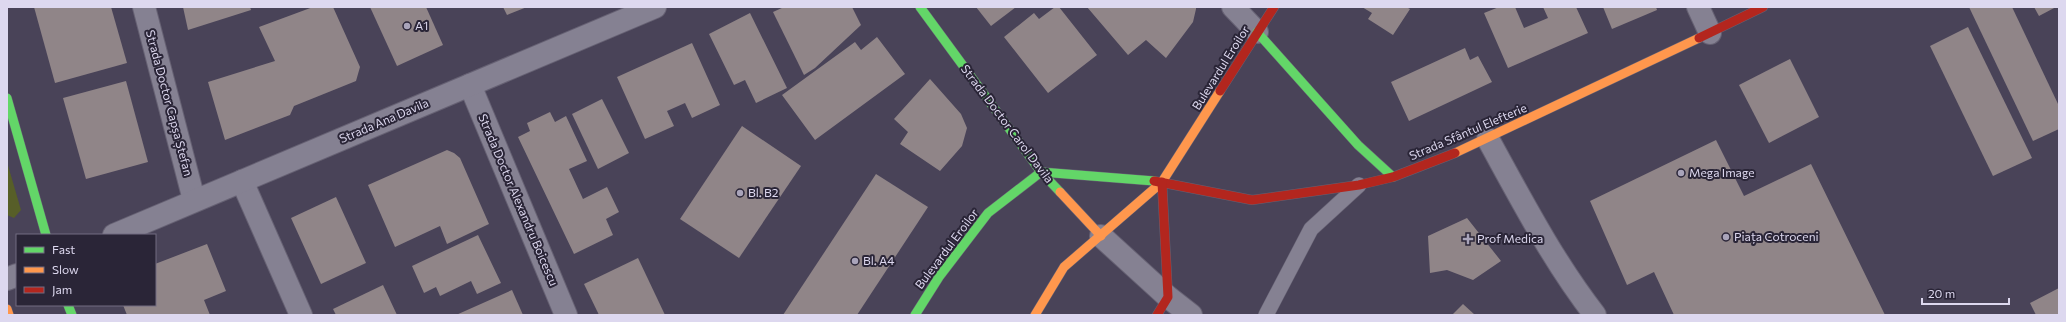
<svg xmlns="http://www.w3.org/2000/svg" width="2066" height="322" font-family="Commissioner,sans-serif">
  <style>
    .green { fill: #575e28 }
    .building { fill: #908588 }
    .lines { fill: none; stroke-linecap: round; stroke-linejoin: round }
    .lane-casing { stroke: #666173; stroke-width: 16 }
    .street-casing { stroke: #666173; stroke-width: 24 }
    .fast-casing { stroke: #666173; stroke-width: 10 }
    .slow-casing { stroke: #666173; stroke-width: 10 }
    .jam-casing { stroke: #666173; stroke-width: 10 }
    .lane { stroke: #858192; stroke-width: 15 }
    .street { stroke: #858192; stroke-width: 22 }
    .fast { stroke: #63d668; stroke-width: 9 }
    .slow { stroke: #ff974d; stroke-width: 9 }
    .jam { stroke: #b3261e; stroke-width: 9 }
    .poi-dot { fill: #a9a4ba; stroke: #2a2537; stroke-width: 1.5 }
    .labels { text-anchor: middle; stroke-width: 4; stroke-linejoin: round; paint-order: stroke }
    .poi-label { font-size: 12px; fill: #ddd8ef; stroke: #2a2537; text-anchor: start }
    .street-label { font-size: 12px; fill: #ddd8ef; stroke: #2a2537 }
  </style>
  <rect width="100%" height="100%" fill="#494358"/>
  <polygon class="green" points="7,162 21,210 14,218 7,215"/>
  <g class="building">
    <polygon points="34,7 111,7 127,63 55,83"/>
    <polygon points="183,7 250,7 251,10 188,30"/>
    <polygon points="313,7 333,7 360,67 356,81 294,106 290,115 225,140 208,82 275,61 259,27"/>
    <polygon points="370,7 426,7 443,45 397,66"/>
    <polygon points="503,7 527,7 507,15"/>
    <polygon points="784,7 852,7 861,25 815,68 804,75 773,12"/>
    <polygon points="976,7 1016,7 991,26"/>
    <polygon points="1055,7 1059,7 1097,55 1048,93 1004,37 1034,13 1039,19"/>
    <polygon points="1087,7 1196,7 1196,9 1193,22 1166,58 1146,40 1128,55"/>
    <polygon points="1362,7 1406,7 1410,9 1393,35 1368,19 1372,13"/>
    <polygon points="1499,7 1515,7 1524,28 1548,18 1543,7 1576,7 1588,33 1508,68 1484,13"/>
    <polygon points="1603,7 1656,7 1657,10 1612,29"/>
    <polygon points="1969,7 2012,7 2059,106 2059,129 2033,141"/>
    <polygon points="2034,7 2056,7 2039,16"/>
    <polygon points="750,13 787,88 756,103 745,80 734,85 709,34"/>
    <polygon points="1968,27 2032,158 1993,176 1930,46"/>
    <polygon points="877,37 905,74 815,140 782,95 855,42 861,50"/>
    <polygon points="692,43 720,105 692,118 685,103 667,111 674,126 645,139 617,77"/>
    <polygon points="1465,48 1470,60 1478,56 1492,82 1409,121 1391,82"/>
    <polygon points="1790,59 1819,117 1769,143 1739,85"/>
    <polygon points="930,79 961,114 967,128 962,146 940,171 900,144 908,132 894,119"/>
    <polygon points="126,81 148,162 86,179 63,98"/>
    <polygon points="602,99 629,153 598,169 572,114"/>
    <polygon points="550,112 555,122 566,116 587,161 569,169 583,199 607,187 619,212 606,219 613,235 574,254 518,137 530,131 527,123"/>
    <polygon points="742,126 801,166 739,258 680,219"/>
    <polygon points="1716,140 1744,196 1811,164 1885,315 1674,315 1654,272 1627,285 1590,201"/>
    <polygon points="447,150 454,153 460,158 489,224 447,244 440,226 395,247 368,185"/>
    <polygon points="876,174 928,207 857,315 783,315"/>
    <polygon points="336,197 366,263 321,284 291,218"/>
    <polygon points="1467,218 1501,261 1473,280 1447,270 1430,273 1428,236"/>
    <polygon points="478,235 501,283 477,294 471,281 440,296 436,287 424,293 412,266"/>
    <polygon points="207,244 226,291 204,300 210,315 127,315 123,305 155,305 155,264"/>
    <polygon points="638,258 665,315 599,315 584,284"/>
    <polygon points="383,285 397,315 336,315 333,309"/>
    <polygon points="2059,288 2059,315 2036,315 2030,303"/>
    <polygon points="512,290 523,315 456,315"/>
    <polygon points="1463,304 1475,315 1452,315"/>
  </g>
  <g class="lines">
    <defs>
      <polyline id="lane" points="1266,315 1311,229 1359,185"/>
      <g id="street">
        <polyline points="144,7 194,200"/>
        <polyline points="1233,7 1257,32"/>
        <polyline points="1698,7 1710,33"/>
        <polyline points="470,85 566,315"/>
        <path d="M1488,139C1521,199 1553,261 1595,315"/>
        <polyline points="242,181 301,315"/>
        <polyline points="114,235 655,7"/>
        <polyline points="1101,236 1168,297 1191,315"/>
        <polyline points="7,279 17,275"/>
      </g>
      <g id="fast">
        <polyline points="920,7 1041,172 1060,192"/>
        <polyline points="1257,32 1358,145 1393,177"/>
        <polyline points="7,98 46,235"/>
        <polyline points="68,305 72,315"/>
        <polyline points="915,315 939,277 988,213 1041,172 1154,181"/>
      </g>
      <g id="slow">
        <polyline points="1455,153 1699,38"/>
        <polyline points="1060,192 1101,236"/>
        <polyline points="7,309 9,315"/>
        <polyline points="1035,315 1064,267 1162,182 1220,91"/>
      </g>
      <g id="jam">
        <polyline points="1699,38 1763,7"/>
        <polyline points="1220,91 1274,7"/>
        <polyline points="1154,181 1252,200 1359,185 1393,177 1455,153"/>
        <polyline points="1157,315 1168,297 1162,182"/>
      </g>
    </defs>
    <use href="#lane" class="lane-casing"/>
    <use href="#street" class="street-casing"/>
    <use href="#fast" class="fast-casing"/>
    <use href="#slow" class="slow-casing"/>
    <use href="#jam" class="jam-casing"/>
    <use href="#lane" class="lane"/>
    <use href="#street" class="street"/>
    <use href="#fast" class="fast"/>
    <use href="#slow" class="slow"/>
    <use href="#jam" class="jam"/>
  </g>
  <g class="poi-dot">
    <circle cx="407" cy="26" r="4"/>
    <circle cx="1681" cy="173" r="4"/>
    <circle cx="740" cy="193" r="4"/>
    <circle cx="1726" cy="237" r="4"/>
    <path d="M1466 233h4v4h4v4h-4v4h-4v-4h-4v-4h4z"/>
    <circle cx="855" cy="261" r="4"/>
  </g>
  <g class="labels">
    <g class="poi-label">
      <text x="415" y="30">A1</text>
      <text x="1689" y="177">Mega Image</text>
      <text x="748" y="197">Bl. B2</text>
      <text x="1734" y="241">Piața Cotroceni</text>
      <text x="1477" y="243">Prof Medica</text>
      <text x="863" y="265">Bl. A4</text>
    </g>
    <g class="street-label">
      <text transform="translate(1221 68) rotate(-58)" y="4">Bulevardul Eroilor</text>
      <text transform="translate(169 103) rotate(75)" y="4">Strada Doctor Capșa Ștefan</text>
      <text transform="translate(384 121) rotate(-23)" y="4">Strada Ana Davila</text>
      <text transform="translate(1007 124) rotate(53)" y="4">Strada Doctor Carol Davila</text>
      <text transform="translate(1468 132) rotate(-23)" y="4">Strada Sfântul Elefterie</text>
      <text transform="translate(518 200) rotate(67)" y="4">Strada Doctor Alexandru Boicescu</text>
      <text transform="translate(947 249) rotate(-53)" y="4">Bulevardul Eroilor</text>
    </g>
  </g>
  <rect width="2066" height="322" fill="none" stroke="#ddd8ef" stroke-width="16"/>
  <rect x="16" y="234" width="140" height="72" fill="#2a2537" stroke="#726d81"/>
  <rect x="24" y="247" width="20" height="6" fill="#63d668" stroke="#726d81"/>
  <text x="52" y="254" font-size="12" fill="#ddd8ef">Fast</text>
  <rect x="24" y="267" width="20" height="6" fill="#ff974d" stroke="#726d81"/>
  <text x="52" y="274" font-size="12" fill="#ddd8ef">Slow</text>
  <rect x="24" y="287" width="20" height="6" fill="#b3261e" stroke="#726d81"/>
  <text x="52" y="294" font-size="12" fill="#ddd8ef">Jam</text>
  <path d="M1922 298v6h87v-6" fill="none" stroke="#ddd8ef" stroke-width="2"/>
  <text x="1928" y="298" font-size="12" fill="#ddd8ef" stroke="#2a2537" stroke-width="3" paint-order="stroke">20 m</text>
</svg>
